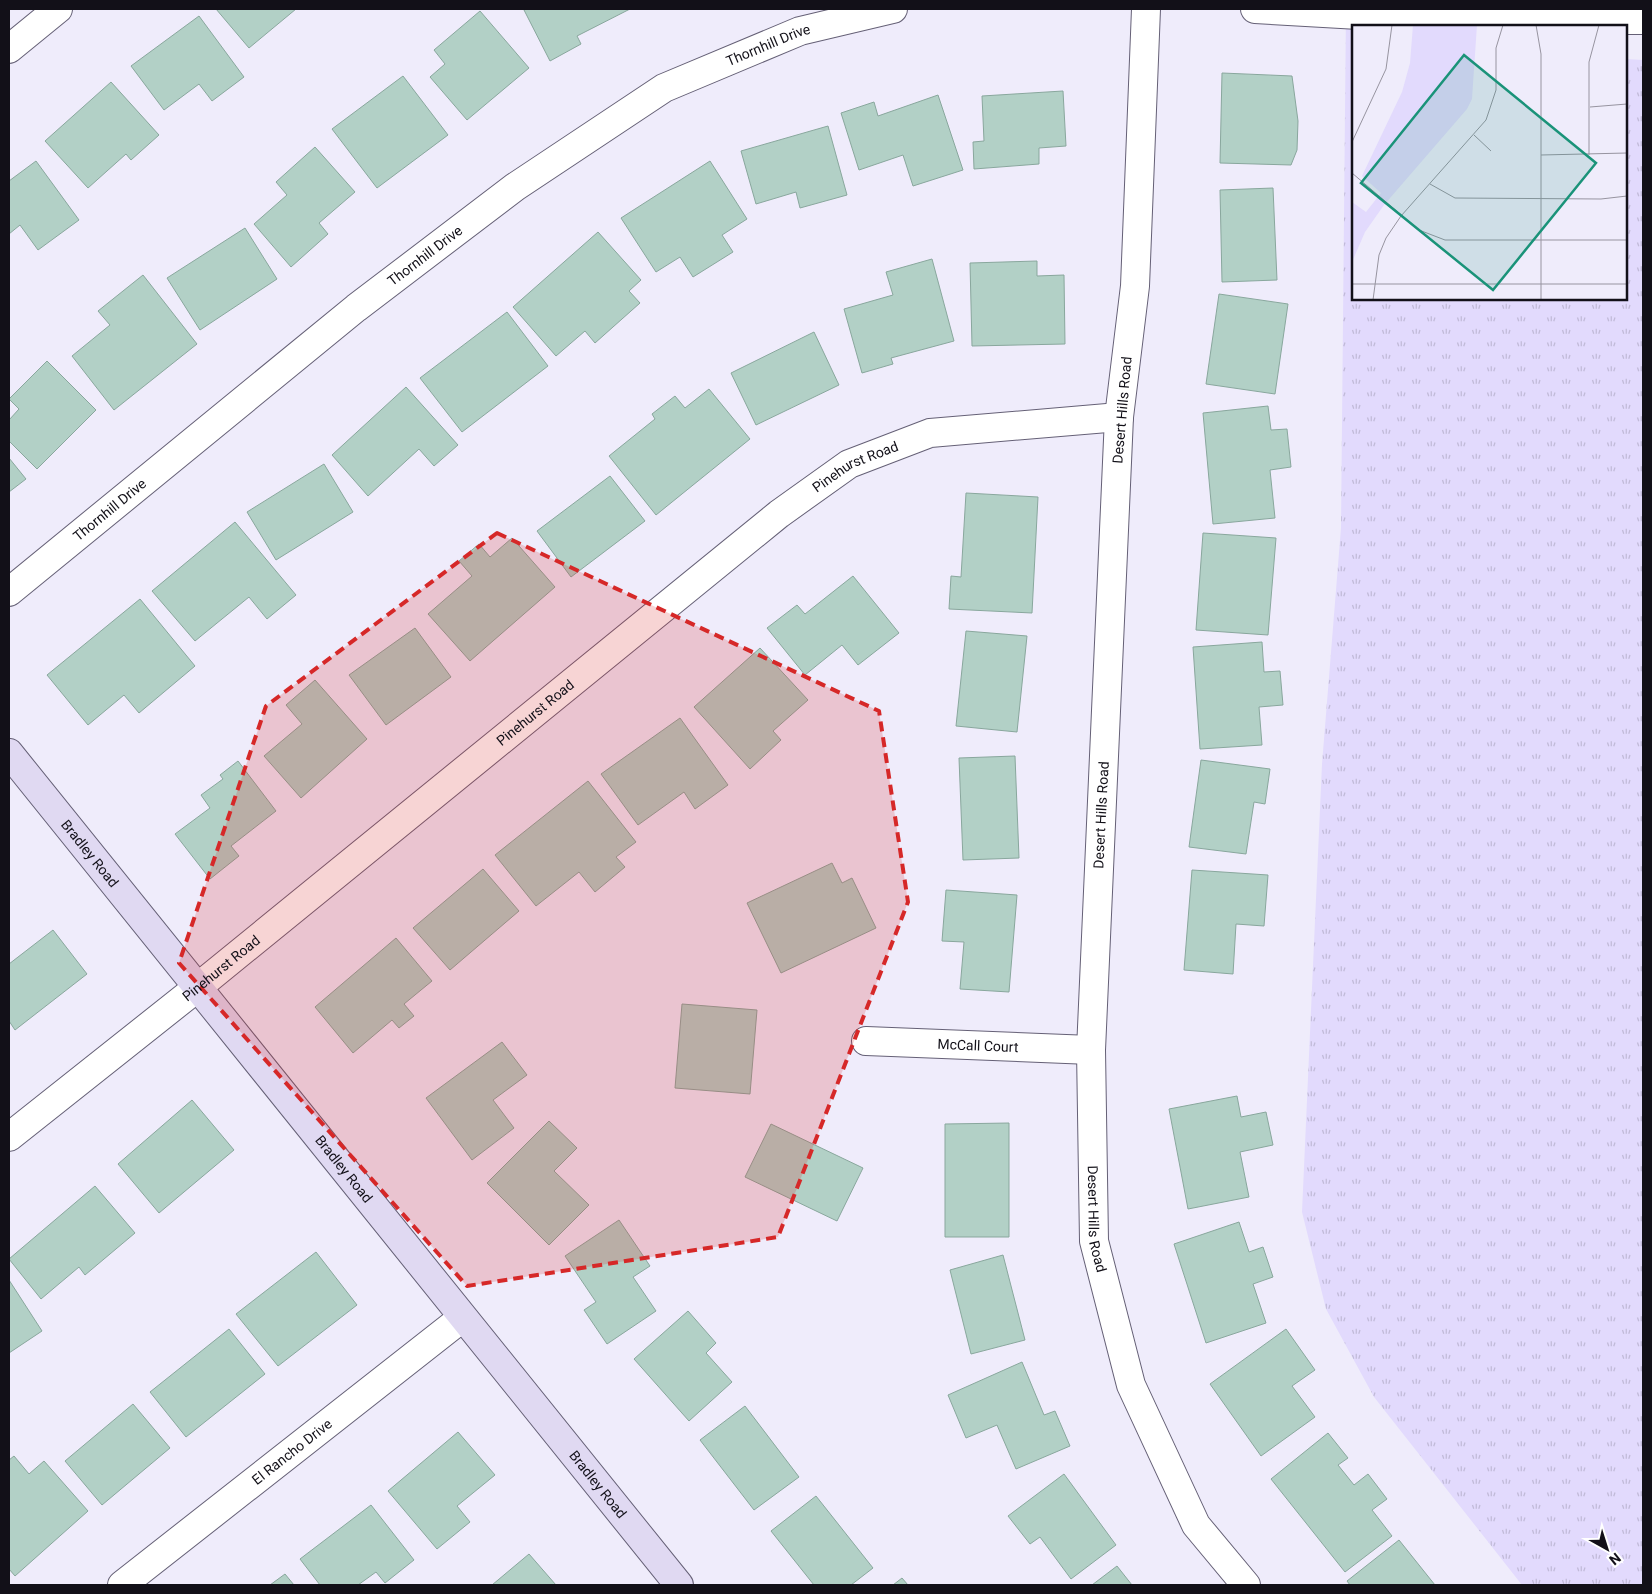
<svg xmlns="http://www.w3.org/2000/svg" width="1652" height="1594" font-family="Roboto,sans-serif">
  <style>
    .grass { fill: url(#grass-tufts) }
    .building { fill: #b2d0c6; stroke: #89a79d }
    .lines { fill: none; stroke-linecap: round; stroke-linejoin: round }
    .street-casing { stroke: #656076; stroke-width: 30 }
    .secondary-casing { stroke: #656076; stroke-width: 30 }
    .street { stroke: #fff; stroke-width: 28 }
    .secondary { stroke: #e0d9f2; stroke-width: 28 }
    .marked { fill: #d62828; fill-opacity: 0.2; stroke: #d62828; stroke-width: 4; stroke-dasharray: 10 6; stroke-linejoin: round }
    .labels { text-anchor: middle; stroke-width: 4; stroke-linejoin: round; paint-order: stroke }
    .street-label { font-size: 14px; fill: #121018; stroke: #fff }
    .inset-road { fill: none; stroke: #9794a0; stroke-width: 1 }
    .view { fill: #1a9379; fill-opacity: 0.15; stroke: #1a9379; stroke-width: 2.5 }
    .inset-edge { fill: none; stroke: #121018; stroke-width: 2.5 }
  </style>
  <defs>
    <pattern id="grass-tufts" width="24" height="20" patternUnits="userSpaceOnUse" patternTransform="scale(1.25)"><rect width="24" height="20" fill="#e2dafd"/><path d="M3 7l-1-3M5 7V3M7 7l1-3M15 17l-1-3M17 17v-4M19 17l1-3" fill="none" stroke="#c1bad8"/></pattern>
  </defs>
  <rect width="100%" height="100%" fill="#efecfb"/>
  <polygon class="grass" points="1346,9 1353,26 1353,299 1626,299 1626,59 1643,60 1643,1585 1522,1585 1374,1397 1326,1309 1302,1212 1322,764 1341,528"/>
  <g class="building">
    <polygon points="216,9 296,9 249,48"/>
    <polygon points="527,9 630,9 577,36 581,44 550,61 524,10"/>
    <polygon points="480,11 529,68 467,120 430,77 445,64 434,50"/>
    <polygon points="199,16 244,77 212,101 199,84 164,110 131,66"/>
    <polygon points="1222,73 1292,76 1298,121 1297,150 1291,165 1220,163"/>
    <polygon points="403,76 448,135 377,188 332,129"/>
    <polygon points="111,82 159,135 131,160 126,154 88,188 45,141"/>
    <polygon points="1063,91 1066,146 1039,148 1039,164 974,169 973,142 984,141 982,96"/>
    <polygon points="938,95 963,170 913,186 903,155 859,170 841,113 874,102 878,116"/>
    <polygon points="828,126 847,195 800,208 796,192 756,204 741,151"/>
    <polygon points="315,147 355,192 319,223 328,234 291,267 254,224 287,195 276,182"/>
    <polygon points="36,161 79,220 38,250 20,225 9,234 9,181"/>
    <polygon points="710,161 747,219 722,235 733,252 693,277 680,257 656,272 621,218"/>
    <polygon points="1273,188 1277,280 1222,282 1220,190"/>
    <polygon points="245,228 277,279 200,330 167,278"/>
    <polygon points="598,232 641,280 629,291 640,303 595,343 585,331 556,356 513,307"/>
    <polygon points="932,259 954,341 891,358 893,364 862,373 844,309 893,295 886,272"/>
    <polygon points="1037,261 1037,276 1064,275 1065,344 972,346 970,263"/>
    <polygon points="143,275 197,344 114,410 72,356 110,325 98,311"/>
    <polygon points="1219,294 1288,304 1275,394 1206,384"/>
    <polygon points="507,312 548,366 462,432 420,378"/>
    <polygon points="814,332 839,385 756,425 731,373"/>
    <polygon points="47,361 96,410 37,469 9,441 9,420 19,409 9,399"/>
    <polygon points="406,387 458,445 434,466 419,449 368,496 332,455"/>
    <polygon points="709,389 750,439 656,515 609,456 655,419 652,414 675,396 685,408"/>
    <polygon points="1268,406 1271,430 1287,429 1291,467 1270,470 1275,518 1213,524 1203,413"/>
    <polygon points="9,458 26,479 9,492"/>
    <polygon points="324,464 353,512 276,560 247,512"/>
    <polygon points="610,476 645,521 571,577 537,531"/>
    <polygon points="966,493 1038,497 1032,613 949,609 951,576 961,577"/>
    <polygon points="235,522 296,595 267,619 249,597 195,641 152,591"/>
    <polygon points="1203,533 1276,538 1268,635 1196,630"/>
    <polygon points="512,538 555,587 470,661 428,614 472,576 459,561 479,544 490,557"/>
    <polygon points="853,576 899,633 858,665 842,645 805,675 767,628 797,605 805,614"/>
    <polygon points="140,599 195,666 139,713 124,695 88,725 47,675"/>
    <polygon points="415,628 451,677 386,725 349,675"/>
    <polygon points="966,631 1027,636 1017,732 956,726"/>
    <polygon points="1262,642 1264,672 1280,671 1283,705 1259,707 1262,745 1200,749 1193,647"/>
    <polygon points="760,648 808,700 773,731 781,740 750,769 694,707"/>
    <polygon points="315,680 367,739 301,798 264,756 302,724 286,705"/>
    <polygon points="680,718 728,785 695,809 684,792 638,825 601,774"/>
    <polygon points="1015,756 1019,858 963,860 959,758"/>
    <polygon points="1201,760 1270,769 1265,804 1254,802 1246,854 1189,847"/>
    <polygon points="238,761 276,811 231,846 239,856 210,879 175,834 210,808 201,795 223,779 220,775"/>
    <polygon points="588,781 636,842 616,857 625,867 595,892 579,872 536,906 495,855"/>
    <polygon points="832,863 842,883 852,878 876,928 781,973 747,903"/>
    <polygon points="483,869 519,911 450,970 413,928"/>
    <polygon points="1192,870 1268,875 1264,926 1236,924 1233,974 1184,970"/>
    <polygon points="946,890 1017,895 1009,992 960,989 964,942 942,941"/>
    <polygon points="53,930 87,974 15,1030 9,1021 9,964"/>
    <polygon points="396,938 432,981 404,1004 414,1016 399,1028 392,1020 353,1053 315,1007"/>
    <polygon points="682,1004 757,1010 750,1094 675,1088"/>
    <polygon points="502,1042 527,1075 493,1100 514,1128 472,1160 426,1098"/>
    <polygon points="1237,1096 1241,1117 1266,1112 1273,1145 1240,1152 1249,1197 1188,1209 1169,1109"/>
    <polygon points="192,1100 234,1150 159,1213 118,1164"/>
    <polygon points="549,1121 577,1148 554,1171 589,1205 549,1245 487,1183"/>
    <polygon points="1009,1123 1009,1237 945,1237 945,1124"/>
    <polygon points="771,1124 863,1168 837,1221 745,1177"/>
    <polygon points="95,1186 135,1233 85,1275 79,1267 41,1299 9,1259"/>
    <polygon points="619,1220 650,1266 633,1277 656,1311 607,1344 584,1310 596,1302 565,1256"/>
    <polygon points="1239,1222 1249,1252 1263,1247 1273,1277 1253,1284 1266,1323 1206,1343 1174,1244"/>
    <polygon points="316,1252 357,1305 278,1366 236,1314"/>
    <polygon points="1003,1255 1025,1340 971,1354 950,1270"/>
    <polygon points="9,1280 42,1331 9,1353"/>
    <polygon points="688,1311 716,1343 706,1353 732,1382 689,1421 634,1359"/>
    <polygon points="229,1329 265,1374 186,1437 150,1392"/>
    <polygon points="1286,1329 1315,1370 1292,1386 1315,1417 1261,1456 1210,1384"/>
    <polygon points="1022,1362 1044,1415 1055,1411 1070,1446 1016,1469 997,1425 966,1438 948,1395"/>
    <polygon points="133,1404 170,1448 102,1505 65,1461"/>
    <polygon points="745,1406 799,1477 754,1510 700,1440"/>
    <polygon points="458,1432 495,1475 457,1506 470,1522 437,1549 388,1491"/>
    <polygon points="1328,1433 1348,1458 1338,1465 1354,1485 1368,1474 1387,1499 1372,1510 1392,1536 1345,1572 1271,1479"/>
    <polygon points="14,1456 29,1474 44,1461 88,1511 15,1576 9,1569 9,1460"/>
    <polygon points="1064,1474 1116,1545 1071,1579 1040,1537 1030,1544 1008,1516"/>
    <polygon points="816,1496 873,1568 851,1585 814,1585 771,1531"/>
    <polygon points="371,1505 414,1560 385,1583 376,1572 358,1585 320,1585 300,1559"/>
    <polygon points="1399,1540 1435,1585 1350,1585 1347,1581"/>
    <polygon points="529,1554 556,1585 492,1585"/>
    <polygon points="1117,1566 1132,1585 1092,1585"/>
    <polygon points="285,1574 294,1585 270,1585"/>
    <polygon points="902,1578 908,1585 893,1585"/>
  </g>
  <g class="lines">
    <defs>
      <g id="street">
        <path id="s1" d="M1146,9L1135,286L1119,417L1091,1050L1094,1241L1131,1385L1196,1525L1246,1585"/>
        <polyline points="1255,9 1447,20 1643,20"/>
        <polyline points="9,49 58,9"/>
        <path id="s2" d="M9,592L356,308L515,187L664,88L800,31L893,9"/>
        <path id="s3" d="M866,1041L1091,1050"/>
        <path id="s4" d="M9,1137L198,987L779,514L849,464L930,433L1119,417"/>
        <path id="s5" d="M122,1585L462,1318"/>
      </g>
      <g id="secondary">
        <path id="s6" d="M9,753L679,1585"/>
      </g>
    </defs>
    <use href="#street" class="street-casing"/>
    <use href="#secondary" class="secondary-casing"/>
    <use href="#street" class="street"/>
    <use href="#secondary" class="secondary"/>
  </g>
  <path class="marked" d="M497,533L879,711L908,902L778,1237L467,1286L179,963L266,706Z"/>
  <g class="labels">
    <g class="street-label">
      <text dy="5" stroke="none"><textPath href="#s2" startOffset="940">Thornhill Drive</textPath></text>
      <text dy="5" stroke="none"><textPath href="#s2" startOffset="535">Thornhill Drive</textPath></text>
      <text transform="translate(1122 410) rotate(-85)" y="5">Desert Hills Road</text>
      <text dy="5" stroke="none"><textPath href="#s4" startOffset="1081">Pinehurst Road</textPath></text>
      <text dy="5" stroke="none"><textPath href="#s2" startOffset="130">Thornhill Drive</textPath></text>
      <text dy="5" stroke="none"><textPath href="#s4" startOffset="676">Pinehurst Road</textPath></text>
      <text transform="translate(1101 815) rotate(-87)" y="5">Desert Hills Road</text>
      <text dy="5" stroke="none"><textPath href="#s6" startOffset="129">Bradley Road</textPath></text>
      <text dy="5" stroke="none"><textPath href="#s4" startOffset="271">Pinehurst Road</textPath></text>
      <text dy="5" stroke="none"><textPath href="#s3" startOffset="112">McCall Court</textPath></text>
      <text dy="5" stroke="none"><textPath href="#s6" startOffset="534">Bradley Road</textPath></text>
      <text dy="5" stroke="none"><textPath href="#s1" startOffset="1212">Desert Hills Road</textPath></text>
      <text dy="5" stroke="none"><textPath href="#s5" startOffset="216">El Rancho Drive</textPath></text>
      <text dy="5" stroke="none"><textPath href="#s6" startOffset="939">Bradley Road</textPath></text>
    </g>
  </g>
  <g transform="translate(1352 25)">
    <rect width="275" height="275" fill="#efecfb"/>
    <path d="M61,0H125L120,74L115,84L32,180L13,207L0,237V177L14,187L29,168L10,151L50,67L58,38Z" fill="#e2dafd"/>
    <path class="inset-road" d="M184,0L189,29V275M238,82L275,79M122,110L139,126M0,117L34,44L40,0M189,130L275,128M237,130V37L247,0M0,148L67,205L93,215H275M78,159L103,173L249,174L275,171M0,259H275M21,275L27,230L34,213L49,191L134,95L144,65V23L151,0"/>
    <path class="view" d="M112,30L244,138L141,265L9,158Z"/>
    <rect width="275" height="275" class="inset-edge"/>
  </g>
  <rect width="1652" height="1594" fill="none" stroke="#121018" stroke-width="20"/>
  <g transform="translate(1607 1549) rotate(141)" stroke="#ffffff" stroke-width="4" paint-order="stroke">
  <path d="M0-4L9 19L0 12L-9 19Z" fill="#121018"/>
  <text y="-8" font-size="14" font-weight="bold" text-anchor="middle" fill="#121018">N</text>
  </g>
</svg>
